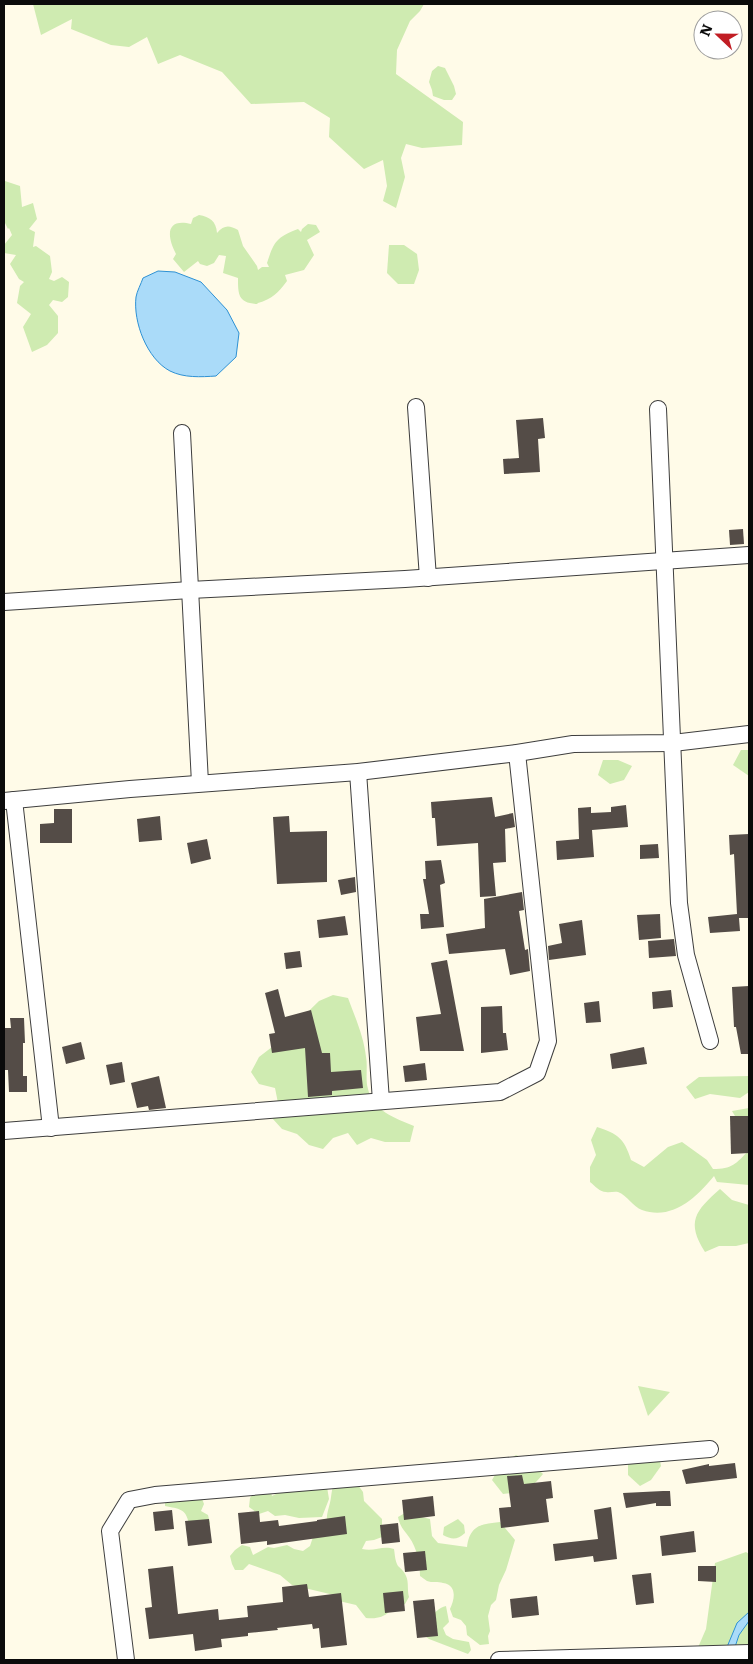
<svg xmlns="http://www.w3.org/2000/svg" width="753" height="1664" font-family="Literata,serif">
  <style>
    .green { fill: #cfebb1 }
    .water { fill: #aadbf9; stroke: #2e91d4 }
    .building { fill: #544c47 }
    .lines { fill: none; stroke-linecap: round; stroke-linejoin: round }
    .street-casing { stroke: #3e3e3e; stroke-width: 18 }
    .street { stroke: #fff; stroke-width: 16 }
  </style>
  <rect width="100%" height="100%" fill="#fffbe8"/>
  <g class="green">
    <polygon points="33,4 424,4 420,11 410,21 397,50 396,74 463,122 462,145 422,148 406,144 401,158 405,177 396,208 383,201 387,186 383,160 364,169 329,137 330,118 304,102 251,104 222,72 180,55 158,64 147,37 129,47 111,45 71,29 72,19 41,35"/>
    <polygon points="438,66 445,68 454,86 456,94 452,100 444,100 433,96 432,90 429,82 432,71"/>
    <polygon points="5,181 20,186 22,207 33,203 37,219 29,229 35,232 33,247 36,246 50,256 52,272 49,279 54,281 62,277 69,282 68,297 62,302 53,300 49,305 58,316 58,333 47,345 32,352 23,327 31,314 17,303 20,286 24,282 19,279 10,264 16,255 4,253 4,245 12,235 9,228 8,229 4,221"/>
    <path d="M199,215C210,217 216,221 217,233C224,225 229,225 238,230L243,246L257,266L258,270L262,267H269L267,263C274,241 277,237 298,229L301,232L302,229L308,224L316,225L320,232L307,240L314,255L304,270L285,275L287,281C278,293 272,299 258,303L257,304C238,303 238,294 238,278L223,273L226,256L219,255L214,263L207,266L200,264L198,261L184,272L173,259L176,254C167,237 165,218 191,224L193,218Z"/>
    <polygon points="389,245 404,245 417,254 419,270 414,284 398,284 387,273"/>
    <polygon points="741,750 749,750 749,776 733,765"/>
    <polygon points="603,760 618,760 632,766 624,780 610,784 598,775"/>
    <path d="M333,995L348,998C355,1017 364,1037 366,1057C368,1067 365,1079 368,1089C373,1111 395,1118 414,1126L410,1142H385L371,1138L357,1145L348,1133L333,1138L323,1149L309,1145L297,1134L282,1129L272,1118L278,1103L275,1088L259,1084L251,1072L259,1057L272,1047L319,1001Z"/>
    <polygon points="749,1076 749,1092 740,1098 710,1094 695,1099 686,1087 699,1077"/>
    <polygon points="749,1108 749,1140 732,1111"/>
    <path d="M597,1127C618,1134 624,1138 631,1160L644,1167L668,1147L682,1142L707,1160L713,1169C732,1169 736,1164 749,1150V1185L717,1182L714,1176C697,1197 672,1221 642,1210C633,1207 627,1195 618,1192C614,1191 610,1193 606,1192C600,1192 595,1186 590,1182V1167L596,1155L591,1140Z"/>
    <path d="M720,1189L732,1200L749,1205V1243L736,1246H719L705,1252C686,1222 695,1211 720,1189Z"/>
    <polygon points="638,1386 670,1392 648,1416"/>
    <polygon points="658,1450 661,1466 651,1480 640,1486 628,1475 628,1458"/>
    <path d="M516,1455L531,1462L543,1474C529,1491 524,1492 503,1494L492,1480L501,1465Z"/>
    <polygon points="326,1481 329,1499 322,1517 299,1518 285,1515 275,1516 268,1511 259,1514 249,1507 250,1498 255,1491 270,1489 272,1496 290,1487"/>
    <path d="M335,1481L358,1485L363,1492L364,1501L382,1519V1537L374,1540L366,1541L362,1549C375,1552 382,1545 394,1549C395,1555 395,1561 398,1566C402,1570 404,1571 406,1576C409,1582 407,1590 409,1597L405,1604C386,1609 389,1620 366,1618L356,1605L339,1601L334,1595L292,1585L280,1575L249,1564L243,1570H235L232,1564L230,1556L235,1550L242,1545L250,1547L253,1555L268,1547L274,1548L287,1545L294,1549L303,1551L310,1546L315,1531L327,1522C326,1513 330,1506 331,1497C332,1491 332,1488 335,1481Z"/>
    <path d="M201,1496L204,1504L201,1511L208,1515L210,1524H189C186,1508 179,1509 165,1506V1498Z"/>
    <path d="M405,1513L430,1519L432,1536L438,1543L467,1547C470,1525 481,1524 500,1522L515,1540L506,1570L499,1585L496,1600L491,1605L488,1616L490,1631L488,1636L489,1644L480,1645L467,1635L466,1626L461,1620L453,1617L450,1609C455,1599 457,1585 443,1583C438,1581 432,1583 427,1581C424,1579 422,1577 420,1576C420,1563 417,1548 409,1537C404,1530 400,1527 398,1517Z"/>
    <path d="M458,1519L464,1525L465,1533C457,1540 452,1540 443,1535L444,1527Z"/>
    <polygon points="746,1552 749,1554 749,1660 693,1659 706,1629 715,1563"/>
    <path d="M446,1606L449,1622L443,1628L446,1635L453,1639L469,1642L471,1650L468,1654L429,1639L422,1634C429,1622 432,1610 446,1606Z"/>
  </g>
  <g class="water">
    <path d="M158,271L175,272L201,282L227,310L239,333L236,357L216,376C201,377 184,378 170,371C147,359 133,322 136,297C137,291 141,284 143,278Z"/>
    <polygon points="749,1612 749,1621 739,1635 735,1647 727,1647 737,1623"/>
  </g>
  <g class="building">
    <polygon points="543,418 545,438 538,439 540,472 504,474 503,459 519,458 516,420"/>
    <polygon points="743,529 744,544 730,545 729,530"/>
    <polygon points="492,797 495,817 513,813 515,827 505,829 506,862 493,863 496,896 480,897 478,843 437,846 435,818 432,818 431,802"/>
    <polygon points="626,805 628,827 592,830 594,857 557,860 556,841 579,839 578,808 591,807 591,813 611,812 611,807"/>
    <polygon points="54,809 72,809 72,843 40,843 40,824 54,823"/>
    <polygon points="160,816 162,840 139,842 137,819"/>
    <polygon points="289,816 290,832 327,831 327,882 277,884 273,817"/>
    <polygon points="749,834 749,918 739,918 740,931 710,933 708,917 737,914 734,854 730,855 729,835"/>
    <polygon points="207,839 211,859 191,864 187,843"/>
    <polygon points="658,844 659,858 640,859 640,845"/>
    <polygon points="441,860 445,883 440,885 444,927 421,929 420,914 429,914 423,879 426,879 425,861"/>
    <polygon points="355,877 356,892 341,895 338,880"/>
    <polygon points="522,892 524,910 519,911 525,950 528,949 530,971 510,975 505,949 449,954 446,934 485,928 484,899"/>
    <polygon points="660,914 661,938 639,940 637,915"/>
    <polygon points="345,916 348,935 319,938 317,920"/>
    <polygon points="582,920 586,955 549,960 548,946 562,943 559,924"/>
    <polygon points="674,939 676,956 649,958 648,941"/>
    <polygon points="300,951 302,967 286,969 284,953"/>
    <polygon points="447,960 464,1051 420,1051 416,1017 441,1014 431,963"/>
    <polygon points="749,986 749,1054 741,1054 736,1027 734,1027 732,987"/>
    <polygon points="278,989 285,1017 311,1010 322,1053 330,1053 331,1072 361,1070 363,1088 332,1091 332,1095 308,1097 305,1048 272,1053 269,1034 275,1033 265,993"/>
    <polygon points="671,990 673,1007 653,1009 652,992"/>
    <polygon points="599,1001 601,1022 586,1023 584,1003"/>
    <polygon points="502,1006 503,1033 506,1033 508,1050 481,1053 481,1007"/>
    <polygon points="10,1018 24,1018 25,1043 23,1043 23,1076 27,1076 27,1092 9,1092 8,1070 4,1070 4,1028 11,1028"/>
    <polygon points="81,1042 85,1059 66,1064 62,1047"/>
    <polygon points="644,1047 647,1064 612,1069 610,1054"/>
    <polygon points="122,1062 125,1082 110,1085 106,1065"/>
    <polygon points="425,1063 427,1080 405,1082 403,1066"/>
    <polygon points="159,1076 166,1108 149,1110 148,1106 137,1108 131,1083"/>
    <polygon points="730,1116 749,1116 749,1153 731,1154"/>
    <polygon points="735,1463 737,1478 686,1484 682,1470 709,1464 709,1466"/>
    <polygon points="522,1475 524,1484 551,1481 553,1498 546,1499 549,1522 501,1528 499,1508 511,1507 507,1476"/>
    <polygon points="663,1491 670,1491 671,1506 656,1506 656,1503 626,1508 623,1493"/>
    <polygon points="433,1496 435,1516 404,1520 402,1500"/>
    <polygon points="611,1507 617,1559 594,1562 593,1556 555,1561 553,1544 598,1539 594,1510"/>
    <polygon points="172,1510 174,1529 155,1531 153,1512"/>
    <polygon points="259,1511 260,1522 278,1520 279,1526 317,1521 317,1520 345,1516 347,1534 267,1545 267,1541 241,1544 238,1513"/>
    <polygon points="209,1519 212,1543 188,1546 185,1521"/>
    <polygon points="398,1523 400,1542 382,1544 380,1525"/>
    <polygon points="694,1531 696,1552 662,1556 660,1536"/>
    <polygon points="425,1551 427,1570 405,1572 403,1553"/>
    <polygon points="173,1566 178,1614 218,1609 219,1620 248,1617 247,1606 283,1602 282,1587 307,1584 309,1597 341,1593 347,1645 321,1648 319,1628 313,1629 312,1624 277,1628 278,1630 248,1633 248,1636 221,1639 222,1647 195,1651 193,1634 149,1639 145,1608 152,1607 148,1569"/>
    <polygon points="698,1566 716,1566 716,1582 698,1581"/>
    <polygon points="651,1573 654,1603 636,1605 632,1575"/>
    <polygon points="403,1591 405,1611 385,1613 383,1593"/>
    <polygon points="537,1596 539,1615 512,1618 510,1599"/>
    <polygon points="434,1599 438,1636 417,1638 413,1601"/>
  </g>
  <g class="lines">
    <defs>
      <g id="street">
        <polyline points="416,407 428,578"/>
        <polyline points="658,409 679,903 686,955 710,1041"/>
        <polyline points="182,433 200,783"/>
        <polyline points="4,602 190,590 405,579 749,555"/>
        <polyline points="358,772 381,1101"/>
        <polyline points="14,800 51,1128"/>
        <polyline points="4,801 130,789 358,772 517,753 573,744 673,743 749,734"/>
        <polyline points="4,1131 500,1092 537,1073 548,1041 517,753"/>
        <polyline points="126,1660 110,1531 129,1500 155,1495 710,1449"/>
        <polyline points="499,1660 749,1653"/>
      </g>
    </defs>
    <use href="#street" class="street-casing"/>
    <use href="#street" class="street"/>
  </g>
  <rect width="753" height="1664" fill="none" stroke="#0b0b0b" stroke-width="10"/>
  <g transform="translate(718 35) rotate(292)"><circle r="24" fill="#ffffff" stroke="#9d9d9d"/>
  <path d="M0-4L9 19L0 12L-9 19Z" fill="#c11d24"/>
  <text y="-8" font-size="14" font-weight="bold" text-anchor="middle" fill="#0b0b0b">N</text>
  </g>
</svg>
